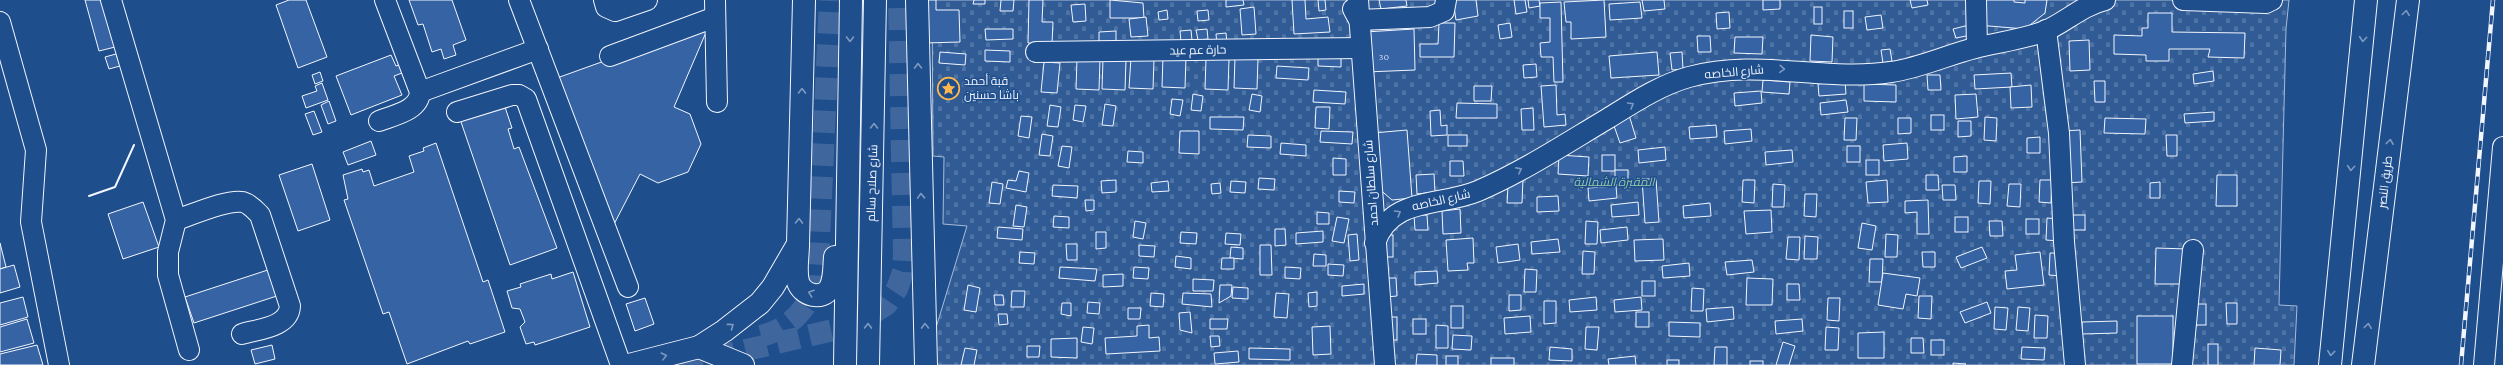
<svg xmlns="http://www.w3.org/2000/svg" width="2503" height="365" font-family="'Crimson Pro',Cairo,serif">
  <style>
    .cemetery { fill: url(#cemetery-stones); stroke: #a8bbd7 }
    .building { fill: #3563a3; stroke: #f2f6ff }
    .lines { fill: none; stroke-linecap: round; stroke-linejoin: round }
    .major-tunnel { stroke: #3f679d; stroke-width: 22; stroke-dasharray: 22 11; stroke-linecap: butt }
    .minor-casing { stroke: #f2f6ff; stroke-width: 22 }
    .major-casing { stroke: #f2f6ff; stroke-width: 24 }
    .highway-casing { stroke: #f2f6ff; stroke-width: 24 }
    .minor { stroke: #1f4e8c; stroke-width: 20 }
    .major { stroke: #1f4e8c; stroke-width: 22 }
    .highway { stroke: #1f4e8c; stroke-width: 22 }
    .rail-casing { stroke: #f2f6ff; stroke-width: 4.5 }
    .rail { stroke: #1f4e8c; stroke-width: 3; stroke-dasharray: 9; stroke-linecap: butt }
    .wall { stroke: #f2f6ff; stroke-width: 2 }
    .oneway { stroke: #7e9ac0 }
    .labels { text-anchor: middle; stroke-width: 3; stroke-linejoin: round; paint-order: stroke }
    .number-label { font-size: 10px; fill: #c3d1e8 }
    .street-label { font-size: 12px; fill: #f2f6ff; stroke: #1f4e8c }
    .poi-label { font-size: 12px; fill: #f2f6ff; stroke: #1f4e8c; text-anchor: start }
    .park-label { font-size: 12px; font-style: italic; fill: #97c8a6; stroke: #1f4e8c }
  </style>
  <defs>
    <pattern id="cemetery-stones" width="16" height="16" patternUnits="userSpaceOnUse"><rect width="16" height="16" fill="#305b95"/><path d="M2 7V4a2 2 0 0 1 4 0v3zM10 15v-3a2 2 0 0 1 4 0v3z" fill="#4e73a5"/></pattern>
  </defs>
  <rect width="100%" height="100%" fill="#1f4e8c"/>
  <polygon class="cemetery" points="932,0 2289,0 2286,29 2279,305 2297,306 2294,365 936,365 935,331 967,226 943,224 944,157 933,156"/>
  <g class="building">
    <polygon points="85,0 106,0 119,46 99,51"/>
    <polygon points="289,0 306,0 327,57 298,68 276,5"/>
    <polygon points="409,0 452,0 466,40 453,45 456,55 444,59 441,49 432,52 423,24 418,25"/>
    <polygon points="924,0 936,0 936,10 959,10 960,42 925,43"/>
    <polygon points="974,0 985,0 985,4 973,4"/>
    <polygon points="1001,0 1014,0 1013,11 1000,11"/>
    <polygon points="1029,0 1043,0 1042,22 1053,22 1052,44 1028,43"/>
    <polygon points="1110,0 1143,3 1144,18 1110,18"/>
    <polygon points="1226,0 1243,0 1244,5 1226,7"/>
    <polygon points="1292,0 1305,0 1306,19 1328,17 1330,32 1294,34"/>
    <polygon points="1318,0 1325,0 1326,10 1319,11"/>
    <polygon points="1379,0 1406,0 1407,6 1381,9"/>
    <polygon points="1453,0 1476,0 1478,16 1456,20"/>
    <polygon points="1514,0 1525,0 1527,12 1516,14"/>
    <polygon points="1528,0 1539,0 1540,6 1529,8"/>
    <polygon points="1604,0 1606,37 1571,39 1571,22 1566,22 1564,2"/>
    <polygon points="1642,0 1664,0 1665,9 1644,11"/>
    <polygon points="1763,0 1780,0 1780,9 1763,10"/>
    <polygon points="1910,0 1927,0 1928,5 1912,8"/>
    <polygon points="1980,0 2014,0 2014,2 2025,3 2025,0 2047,0 2045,13 2025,29 1977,25"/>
    <polygon points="1561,2 1563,82 1554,82 1553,57 1541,57 1540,43 1550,42 1550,18 1540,18 1540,3"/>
    <polygon points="1640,2 1642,18 1610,20 1609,4"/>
    <polygon points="1085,4 1086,21 1073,22 1071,5"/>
    <polygon points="1254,7 1256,34 1242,35 1240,9"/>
    <rect x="1814" y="7" width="8" height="17"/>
    <polygon points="1167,10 1168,19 1159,20 1158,12"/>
    <polygon points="1208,10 1209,20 1198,21 1197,11"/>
    <rect x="1844" y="11" width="9" height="17"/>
    <polygon points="1729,12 1730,28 1717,29 1716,13"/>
    <polygon points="2148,13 2172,13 2172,32 2245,33 2244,58 2208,57 2210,49 2169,49 2169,61 2146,61 2146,55 2114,54 2114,35 2142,36 2142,28 2148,28"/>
    <polygon points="1881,15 1883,28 1867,30 1865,17"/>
    <polygon points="1146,17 1148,36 1131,37 1129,19"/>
    <polygon points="710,23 674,107 690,114 701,144 688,172 658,183 640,174 611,230 557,78"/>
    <polygon points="1439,23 1455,23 1454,57 1420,57 1420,44 1438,44"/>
    <polygon points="1510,23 1512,37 1500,39 1498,25"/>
    <polygon points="1969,25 1971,35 1956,38 1953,29"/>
    <polygon points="985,29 1013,29 1013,39 986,40"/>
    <polygon points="1207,29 1208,39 1198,40 1196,30"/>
    <polygon points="1414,29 1415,70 1366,72 1365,32"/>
    <polygon points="1191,30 1192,40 1181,42 1180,31"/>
    <polygon points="1116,31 1116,44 1099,44 1099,32"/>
    <polygon points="1226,33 1227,43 1217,45 1216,34"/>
    <polygon points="1811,35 1833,37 1832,62 1810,61"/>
    <polygon points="1697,36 1710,36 1711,52 1698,52"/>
    <polygon points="1735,37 1763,37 1762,54 1734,53"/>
    <polygon points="2089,40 2090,70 2070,71 2069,41"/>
    <polygon points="1890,49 1892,61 1883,63 1881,50"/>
    <polygon points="985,50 1010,51 1010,62 985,61"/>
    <polygon points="940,52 966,54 965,65 939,63"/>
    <polygon points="1657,52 1659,75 1611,78 1609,56"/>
    <polygon points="1682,52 1683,69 1672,70 1670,53"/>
    <polygon points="116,54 120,66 109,69 105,57"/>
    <polygon points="391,55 396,66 399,65 402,73 394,76 402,95 351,115 336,76"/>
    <polygon points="1163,56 1186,57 1185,88 1162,87"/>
    <polygon points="1235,57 1258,58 1257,89 1234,88"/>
    <polygon points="1077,58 1100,59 1099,90 1076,89"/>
    <polygon points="1131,58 1154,59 1153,89 1129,88"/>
    <polygon points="1318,58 1341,58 1341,67 1318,66"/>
    <polygon points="1103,59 1126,60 1125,90 1102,89"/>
    <polygon points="1206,59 1229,59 1228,90 1205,89"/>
    <polygon points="1044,62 1060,63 1057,93 1041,92"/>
    <polygon points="1536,64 1537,77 1524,78 1523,65"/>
    <polygon points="1277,66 1309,68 1308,80 1276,78"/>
    <polygon points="2213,71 2214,81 2194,84 2193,74"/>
    <polygon points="320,72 323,81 315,84 312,75"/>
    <polygon points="2011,73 2012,87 1975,89 1974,75"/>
    <polygon points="1927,75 1940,75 1941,90 1928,90"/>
    <polygon points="1763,80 1790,82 1789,94 1762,92"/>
    <polygon points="1845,81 1846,94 1819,96 1818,84"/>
    <polygon points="2094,81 2105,81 2105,102 2095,102"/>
    <polygon points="322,83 328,100 306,108 302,96 317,91 315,86"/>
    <polygon points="1864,84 1896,85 1896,102 1864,101"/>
    <polygon points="1556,85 1557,115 1565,114 1566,125 1544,127 1541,86"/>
    <polygon points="2031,85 2032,107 2011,108 2010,87"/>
    <polygon points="1474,86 1492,86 1491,101 1474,101"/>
    <polygon points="1314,90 1346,92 1345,104 1313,102"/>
    <polygon points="1761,91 1762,103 1735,106 1734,93"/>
    <polygon points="1193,94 1203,96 1201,111 1191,110"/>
    <polygon points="1252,94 1262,96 1260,112 1249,110"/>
    <polygon points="1976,94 1978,117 1956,119 1955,95"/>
    <polygon points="1172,99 1183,100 1180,116 1170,114"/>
    <polygon points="1846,100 1848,112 1821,115 1820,103"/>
    <polygon points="329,101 336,121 328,124 321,105"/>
    <polygon points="1457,103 1497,104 1497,118 1456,118"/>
    <polygon points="504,104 512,128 508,129 514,149 519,147 557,248 510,265 460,119"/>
    <polygon points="1105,104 1116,106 1113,126 1102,125"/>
    <polygon points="1050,105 1061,107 1058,127 1047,126"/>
    <polygon points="1075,105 1086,106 1083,122 1073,120"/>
    <polygon points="1316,107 1330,107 1329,129 1315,128"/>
    <polygon points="1533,108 1534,130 1522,130 1521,109"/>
    <polygon points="1440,110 1441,126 1447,125 1447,135 1431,136 1430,111"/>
    <polygon points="314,111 322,132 313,135 305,114"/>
    <polygon points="2214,112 2214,121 2185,123 2184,114"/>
    <polygon points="1629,115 1636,138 1620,143 1612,120"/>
    <rect x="1931" y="115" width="13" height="15"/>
    <polygon points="1021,116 1032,117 1029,138 1018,136"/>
    <polygon points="1210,117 1244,117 1243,130 1210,129"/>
    <polygon points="1985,117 1997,118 1996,141 1984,140"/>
    <polygon points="1845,118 1857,118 1856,140 1844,140"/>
    <polygon points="1898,118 1911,118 1911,133 1898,134"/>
    <polygon points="2105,118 2146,119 2145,134 2104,133"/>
    <polygon points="1958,121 1971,121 1971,136 1958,137"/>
    <polygon points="1716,125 1717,137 1690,139 1689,127"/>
    <polygon points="1751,129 1752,141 1725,144 1724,131"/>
    <polygon points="1407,130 1412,198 1392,200 1377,187 1373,133"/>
    <polygon points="2080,130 2082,182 2064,183 2062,131"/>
    <polygon points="1180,131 1199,131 1199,154 1179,153"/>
    <polygon points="1321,131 1353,132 1352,144 1320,142"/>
    <polygon points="1042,134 1053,136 1050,156 1039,155"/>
    <polygon points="1248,135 1271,136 1271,148 1247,147"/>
    <rect x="1448" y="135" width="19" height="11"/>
    <polygon points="2166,135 2177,135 2177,156 2167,156"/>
    <polygon points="2040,137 2040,153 2027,153 2027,138"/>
    <polygon points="371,141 376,155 348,165 343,152"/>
    <polygon points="436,143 483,282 488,280 505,332 470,344 468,341 407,364 389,312 383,314 344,200 348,199 343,175 362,169 363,172 369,170 374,186 414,172 409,156 424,151 423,148"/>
    <polygon points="1281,143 1306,145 1306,156 1280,154"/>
    <polygon points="1907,143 1908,159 1884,161 1883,145"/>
    <polygon points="1062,146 1072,147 1069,168 1058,166"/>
    <rect x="1847" y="146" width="13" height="16"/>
    <polygon points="1665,147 1666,160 1639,163 1638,150"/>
    <polygon points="1792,150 1793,162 1766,165 1765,152"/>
    <polygon points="1128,151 1143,152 1143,163 1127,162"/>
    <polygon points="1559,155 1589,157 1588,176 1558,174"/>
    <rect x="1602" y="155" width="13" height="16"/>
    <polygon points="1967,156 1967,172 1954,172 1954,157"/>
    <polygon points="1333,158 1346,159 1346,175 1333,175"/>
    <rect x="1866" y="160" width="13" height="15"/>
    <polygon points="1450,161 1463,161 1464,176 1450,176"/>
    <polygon points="312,164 330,220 298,231 279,175"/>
    <rect x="1615" y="170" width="13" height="15"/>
    <polygon points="1019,171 1029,173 1026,192 1006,188 1008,180 1016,181"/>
    <polygon points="1434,174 1435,192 1417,194 1416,175"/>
    <polygon points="1926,175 1938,175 1939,190 1926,190"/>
    <polygon points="2217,175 2237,175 2237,206 2216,206"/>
    <polygon points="1259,178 1275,179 1274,190 1258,189"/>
    <polygon points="1523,179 1522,203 1507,203 1508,186"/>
    <polygon points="1642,179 1656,179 1659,222 1645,223"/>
    <polygon points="1116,180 1116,192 1102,193 1101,181"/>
    <polygon points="1743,180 1755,180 1754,203 1742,202"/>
    <polygon points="1887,180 1888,202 1868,203 1866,182"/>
    <polygon points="2040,180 2052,180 2051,203 2039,202"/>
    <polygon points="1168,181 1169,191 1152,192 1151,183"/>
    <polygon points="1231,181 1246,182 1245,193 1230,192"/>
    <polygon points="1979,181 1991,181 1990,204 1978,203"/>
    <polygon points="992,182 1003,184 1000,204 989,203"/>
    <polygon points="2160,182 2160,198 2150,198 2150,183"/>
    <polygon points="1220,183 1221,193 1212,194 1211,184"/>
    <polygon points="1773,184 1785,185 1784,207 1772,207"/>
    <polygon points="2009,184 2021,184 2020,207 2007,206"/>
    <polygon points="1053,185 1078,186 1077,198 1052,196"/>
    <polygon points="1942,185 1955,185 1956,200 1943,200"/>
    <polygon points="1616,186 1617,198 1589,201 1588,188"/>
    <polygon points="1339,191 1355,192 1354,203 1339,202"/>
    <polygon points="1805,194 1817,194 1816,217 1804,216"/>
    <polygon points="1558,196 1559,211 1537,212 1537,197"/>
    <polygon points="1085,200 1094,200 1094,210 1086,211"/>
    <polygon points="1928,200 1929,234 1917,234 1917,212 1905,213 1905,201"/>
    <polygon points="143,202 159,247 123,259 108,214"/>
    <polygon points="1638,202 1639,215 1612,217 1611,205"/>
    <polygon points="1710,203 1711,216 1684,218 1683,206"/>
    <polygon points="1016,205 1027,207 1024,227 1013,226"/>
    <polygon points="1460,209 1461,233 1443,234 1442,211"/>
    <polygon points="1771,210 1772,232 1746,234 1744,211"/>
    <polygon points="1317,212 1329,213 1329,224 1317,224"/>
    <polygon points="1414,215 1427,215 1428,230 1415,230"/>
    <rect x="2071" y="215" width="14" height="15"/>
    <polygon points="1054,216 1069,217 1069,228 1053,227"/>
    <polygon points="1337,217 1349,219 1344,243 1332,241"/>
    <rect x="1955" y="217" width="13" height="15"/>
    <polygon points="2047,218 2060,219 2059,241 2046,240"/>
    <rect x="2026" y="219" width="13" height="15"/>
    <polygon points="1135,221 1146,223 1143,239 1133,237"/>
    <polygon points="1586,221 1598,222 1597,244 1585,244"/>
    <polygon points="1989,221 2002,221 2003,236 1990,236"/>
    <polygon points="1862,223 1876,226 1872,250 1858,248"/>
    <polygon points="998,227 1023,229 1022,240 997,238"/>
    <polygon points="1627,227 1628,240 1601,243 1600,230"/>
    <polygon points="1275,229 1285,229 1286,245 1275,246"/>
    <polygon points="1323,231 1323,242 1296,244 1296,233"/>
    <polygon points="1096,232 1106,232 1106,248 1096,249"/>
    <polygon points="1181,232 1197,233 1196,244 1180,243"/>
    <polygon points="1226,233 1241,234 1240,245 1225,244"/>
    <polygon points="1357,234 1359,260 1350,261 1348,235"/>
    <polygon points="1886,234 1898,235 1897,257 1885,257"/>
    <rect x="1381" y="235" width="12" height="22"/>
    <polygon points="1805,236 1818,237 1817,259 1804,259"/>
    <polygon points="1788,237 1800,237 1799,260 1786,259"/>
    <polygon points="1473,238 1474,263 1467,263 1468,270 1448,271 1446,240"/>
    <polygon points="1558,239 1560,252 1532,254 1531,242"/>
    <polygon points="1663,239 1664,260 1635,261 1634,240"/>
    <polygon points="0,243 6,267 0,269"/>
    <polygon points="1066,244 1077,244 1077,260 1067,260"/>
    <polygon points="1518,244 1520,260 1498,263 1496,247"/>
    <polygon points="1139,245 1155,246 1154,257 1139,256"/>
    <polygon points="1260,245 1271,245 1272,275 1260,275"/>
    <polygon points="1231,247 1243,248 1243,259 1230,258"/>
    <polygon points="1982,247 1987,258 1961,268 1956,257"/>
    <polygon points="2156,248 2188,249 2187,284 2155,284"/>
    <polygon points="1583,251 1595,252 1594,274 1582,274"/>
    <polygon points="1020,252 1035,253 1034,264 1019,263"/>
    <polygon points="1922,252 1935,252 1935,267 1923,267"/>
    <polygon points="2040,252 2044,285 2007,289 2005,271 2017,270 2015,255"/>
    <polygon points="2050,253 2062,253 2061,276 2049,275"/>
    <polygon points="1314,254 1326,255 1326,266 1313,266"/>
    <polygon points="1176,256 1191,258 1191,269 1175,267"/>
    <polygon points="1222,258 1234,258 1234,269 1221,269"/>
    <polygon points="1870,259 1883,259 1882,282 1869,282"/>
    <polygon points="1752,260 1754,272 1727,275 1725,262"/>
    <polygon points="1689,263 1690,276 1663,278 1662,266"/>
    <polygon points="1328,264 1344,265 1343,276 1328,275"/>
    <polygon points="14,265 20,287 0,293 0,269"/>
    <polygon points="277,267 286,293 194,323 185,297"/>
    <polygon points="1060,267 1097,269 1095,281 1059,278"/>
    <polygon points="1134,267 1149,268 1148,279 1133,278"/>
    <polygon points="1285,267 1301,268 1300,279 1285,278"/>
    <polygon points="1525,269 1537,270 1536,292 1524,292"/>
    <polygon points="1437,271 1438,283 1415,285 1415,272"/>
    <polygon points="573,272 590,327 535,345 534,342 526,344 520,327 525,322 520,309 512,308 507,291 521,287 520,284 551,274 552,279"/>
    <polygon points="1883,273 1920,278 1917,296 1906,294 1903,309 1878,305"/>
    <polygon points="1123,274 1123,286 1103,287 1103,275"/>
    <polygon points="1385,278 1396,278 1397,296 1386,297"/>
    <polygon points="1747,278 1773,279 1772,305 1746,305"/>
    <polygon points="1193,279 1214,280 1213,291 1193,291"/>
    <rect x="1642" y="281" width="13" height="15"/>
    <polygon points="1364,284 1364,294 1342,296 1342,286"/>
    <polygon points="1787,284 1799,284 1800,300 1787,300"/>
    <polygon points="968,285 980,288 976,312 964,310"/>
    <polygon points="1220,285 1232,285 1231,296 1219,303"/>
    <polygon points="1233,287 1248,288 1248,299 1232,298"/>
    <polygon points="1692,288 1704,289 1703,311 1691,311"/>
    <polygon points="1012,291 1025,291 1024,307 1011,307"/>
    <polygon points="1317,292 1317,306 1309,307 1308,293"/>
    <polygon points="1151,293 1164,294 1163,307 1150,306"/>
    <polygon points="1183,293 1211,294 1212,307 1182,304"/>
    <polygon points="1276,293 1289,294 1287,318 1274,317"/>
    <polygon points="994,295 1003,295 1004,305 995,305"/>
    <polygon points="1509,295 1521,295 1521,310 1509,311"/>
    <polygon points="1919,296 1932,296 1931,319 1918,318"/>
    <polygon points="23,297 28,317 0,325 0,303"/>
    <polygon points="1596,297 1597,310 1570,312 1569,300"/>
    <polygon points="1641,297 1642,310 1615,312 1614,300"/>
    <polygon points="645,298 654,324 635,331 626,304"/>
    <polygon points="1828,298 1840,298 1839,321 1827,320"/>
    <polygon points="1544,301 1556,301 1556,323 1544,324"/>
    <polygon points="1088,302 1100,303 1099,314 1087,313"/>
    <polygon points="1987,302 1991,313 1965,323 1960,312"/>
    <polygon points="1062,303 1071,303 1071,316 1061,314"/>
    <polygon points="2226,303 2237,303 2237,324 2227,324"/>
    <rect x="2195" y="304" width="11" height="21"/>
    <rect x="1451" y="306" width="12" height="22"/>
    <polygon points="1733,307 1734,319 1707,322 1706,309"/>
    <polygon points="1995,307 2008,308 2006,330 1994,329"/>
    <polygon points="2018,307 2030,308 2028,331 2016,330"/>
    <polygon points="1128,308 1141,308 1140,319 1128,319"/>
    <polygon points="1190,312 1192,333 1180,330 1179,313"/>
    <rect x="1636" y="312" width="13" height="15"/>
    <polygon points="998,314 1007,314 1008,324 999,325"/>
    <polygon points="2035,315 2048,316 2047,338 2034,338"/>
    <polygon points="1530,316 1531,332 1505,334 1504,318"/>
    <rect x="2137" y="316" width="36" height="48"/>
    <rect x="1384" y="317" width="13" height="23"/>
    <polygon points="27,319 34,343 0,352 0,327"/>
    <polygon points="1210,319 1228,319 1227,329 1210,329"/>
    <rect x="1413" y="319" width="13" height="15"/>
    <polygon points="1802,319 1803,331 1776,334 1775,321"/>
    <polygon points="2117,321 2117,333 2082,334 2082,322"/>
    <polygon points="1669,322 1700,323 1700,337 1669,336"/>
    <polygon points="1149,325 1149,338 1159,337 1160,351 1106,354 1105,338 1137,336 1137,326"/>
    <polygon points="1436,325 1448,326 1448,348 1436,348"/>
    <polygon points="1330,326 1331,354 1313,355 1312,327"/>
    <polygon points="1083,327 1094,328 1092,344 1081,342"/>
    <polygon points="1586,327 1599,327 1597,350 1585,349"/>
    <polygon points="1826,327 1839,328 1838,350 1825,350"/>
    <polygon points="1884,332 1884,358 1858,358 1858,333"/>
    <polygon points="1453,335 1472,336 1471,350 1452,349"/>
    <polygon points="1210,336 1219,336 1220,346 1211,347"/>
    <polygon points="1077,338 1077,358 1051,357 1051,339"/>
    <polygon points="1911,338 1923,338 1924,353 1911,353"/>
    <rect x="1931" y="340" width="13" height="15"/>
    <polygon points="1783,342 1795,346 1789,365 1776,365"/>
    <rect x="2208" y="344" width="10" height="21"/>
    <polygon points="37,345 43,365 0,365 0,354"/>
    <polygon points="272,345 275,359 255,364 251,350"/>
    <polygon points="1027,346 1040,346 1039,357 1027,357"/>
    <polygon points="1550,347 1572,349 1572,361 1549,360"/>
    <polygon points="1715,347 1727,347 1727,365 1714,365"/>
    <polygon points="2022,347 2045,348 2044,360 2021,359"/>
    <polygon points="965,348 977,350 974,365 961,365"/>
    <polygon points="1249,348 1290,349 1290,360 1249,359"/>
    <polygon points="2255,348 2281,350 2280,365 2254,365"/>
    <polygon points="1238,351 1239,362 1215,364 1214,353"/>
    <polygon points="1417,354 1437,355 1437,365 1416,365"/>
    <rect x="1446" y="356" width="12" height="9"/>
    <polygon points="1635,356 1636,365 1609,365 1608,359"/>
    <rect x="1491" y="358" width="23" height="7"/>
    <rect x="1667" y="360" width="12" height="5"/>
    <rect x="1750" y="361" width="13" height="4"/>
    <polygon points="1953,363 1966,364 1965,365 1953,365"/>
  </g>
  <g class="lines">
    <g class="major-tunnel">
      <path d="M761,336C790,329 805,311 817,284L830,0"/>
      <polyline points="681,365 855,325 887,304 897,289 903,272 904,254 899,0"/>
    </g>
    <defs>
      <g id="minor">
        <polyline points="111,0 176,220 168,252 168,275 189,350"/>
        <polyline points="519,0 628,287"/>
        <polyline points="604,0 606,7 615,11 647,0"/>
        <polyline points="715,0 717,102"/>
        <polyline points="1358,0 1385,365"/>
        <polyline points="1976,0 1977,47"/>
        <polyline points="2183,0 2266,3 2272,0"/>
        <polyline points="1353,9 1359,20 1430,17 1444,11 1446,0"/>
        <polyline points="0,22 36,150 31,222 59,365"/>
        <polyline points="2046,30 2059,133 2064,242 2075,365"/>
        <polyline points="1036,52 1361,48"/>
        <polyline points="610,56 715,17"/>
        <polyline points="420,92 538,49"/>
        <polyline points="457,112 512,95 519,95 526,99 621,365"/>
        <path d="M379,121C394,115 419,111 420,92L385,0"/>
        <path d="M176,220C192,215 226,199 243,202C250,204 255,210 260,215L290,306C289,327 259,329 242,334"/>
        <path d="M1375,243C1391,196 1440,207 1478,191C1524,171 1565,144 1607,119C1633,103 1660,85 1689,77C1757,58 1824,82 1891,72C1920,68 1947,55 1975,48C1998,42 2022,40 2045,31C2066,22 2081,6 2105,0"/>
        <polyline points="2182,365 2193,250"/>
        <polyline points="2484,365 2503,147"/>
      </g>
      <g id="major">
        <polyline points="917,0 926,365"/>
        <polyline points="629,365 699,347 724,331 760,303 773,287 798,244 804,0"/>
      </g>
      <g id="highway">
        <path d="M798,244C798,256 795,270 798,282C802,295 822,301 830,288C835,279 834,267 835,257"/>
        <polyline points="699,347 743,365"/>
        <polyline points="845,365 851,0"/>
        <polyline points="868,365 875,0"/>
        <polyline points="2330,365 2366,0"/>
        <polyline points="2363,365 2408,0"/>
      </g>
    </defs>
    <use href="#minor" class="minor-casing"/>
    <use href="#major" class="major-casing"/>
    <use href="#highway" class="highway-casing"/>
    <use href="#minor" class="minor"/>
    <use href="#major" class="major"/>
    <use href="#highway" class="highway"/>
    <defs>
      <polyline id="rail" points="2461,365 2493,0"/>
    </defs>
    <use href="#rail" class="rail-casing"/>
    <use href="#rail" class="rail"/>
    <polyline class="wall" points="89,196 115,187 134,145"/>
  </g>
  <defs><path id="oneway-chevron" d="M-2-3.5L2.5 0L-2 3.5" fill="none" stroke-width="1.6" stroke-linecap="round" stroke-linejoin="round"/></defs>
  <g class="oneway">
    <use href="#oneway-chevron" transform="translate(2406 13) rotate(-82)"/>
    <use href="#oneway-chevron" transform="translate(850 39) rotate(91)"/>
    <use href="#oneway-chevron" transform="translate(2363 39) rotate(95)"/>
    <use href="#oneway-chevron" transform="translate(918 66) rotate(-91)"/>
    <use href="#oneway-chevron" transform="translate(1782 69) rotate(4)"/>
    <use href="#oneway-chevron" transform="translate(802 91) rotate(-89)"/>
    <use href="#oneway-chevron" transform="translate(1631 105) rotate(-30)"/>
    <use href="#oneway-chevron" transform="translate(874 126) rotate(-89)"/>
    <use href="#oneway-chevron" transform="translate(2390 142) rotate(-83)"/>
    <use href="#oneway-chevron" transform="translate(2351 168) rotate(95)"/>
    <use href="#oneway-chevron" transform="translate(1519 170) rotate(-27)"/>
    <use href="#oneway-chevron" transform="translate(921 196) rotate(-92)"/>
    <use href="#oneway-chevron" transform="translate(1398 213) rotate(-31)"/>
    <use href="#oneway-chevron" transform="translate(799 221) rotate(-89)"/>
    <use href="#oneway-chevron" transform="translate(811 293) rotate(-161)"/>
    <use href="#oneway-chevron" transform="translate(731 326) rotate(-36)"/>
    <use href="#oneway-chevron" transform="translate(868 326) rotate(-89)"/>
    <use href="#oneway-chevron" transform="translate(925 326) rotate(-91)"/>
    <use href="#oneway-chevron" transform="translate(2368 326) rotate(-83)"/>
    <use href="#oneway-chevron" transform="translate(2331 353) rotate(96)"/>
    <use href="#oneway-chevron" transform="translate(664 356) rotate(-14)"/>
  </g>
  <defs>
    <symbol id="sight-ring" viewBox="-11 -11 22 22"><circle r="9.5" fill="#1f4e8c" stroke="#ffb74d" stroke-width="1.5"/><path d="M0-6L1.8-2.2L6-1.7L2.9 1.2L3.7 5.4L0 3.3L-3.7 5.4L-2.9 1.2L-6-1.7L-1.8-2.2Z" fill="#ffb74d"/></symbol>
  </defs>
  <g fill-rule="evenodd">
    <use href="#sight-ring" x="936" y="76" width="25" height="25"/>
  </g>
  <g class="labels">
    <g class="number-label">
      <text x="1384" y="60">30</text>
    </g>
    <g class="street-label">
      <text transform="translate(1198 50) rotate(-1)" y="4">حارة عم عيد</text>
      <text transform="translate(1734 72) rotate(-5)" y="4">شارع الخاصه</text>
      <text transform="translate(2385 182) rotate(-83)" y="4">طريق النصر</text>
      <text transform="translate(872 183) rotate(-88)" y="4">شارع صلاح سالم</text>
      <text transform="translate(1371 183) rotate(-94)" y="4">شارع سلطان احمد</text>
      <text transform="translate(1441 200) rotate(-13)" y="4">شارع الخاصه</text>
    </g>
    <g class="poi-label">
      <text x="964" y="85">قبة أحمد<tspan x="964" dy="14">باشا حسنين</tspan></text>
    </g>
    <g class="park-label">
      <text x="1614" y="186">المقبرة الشمالية</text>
    </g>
  </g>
</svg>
